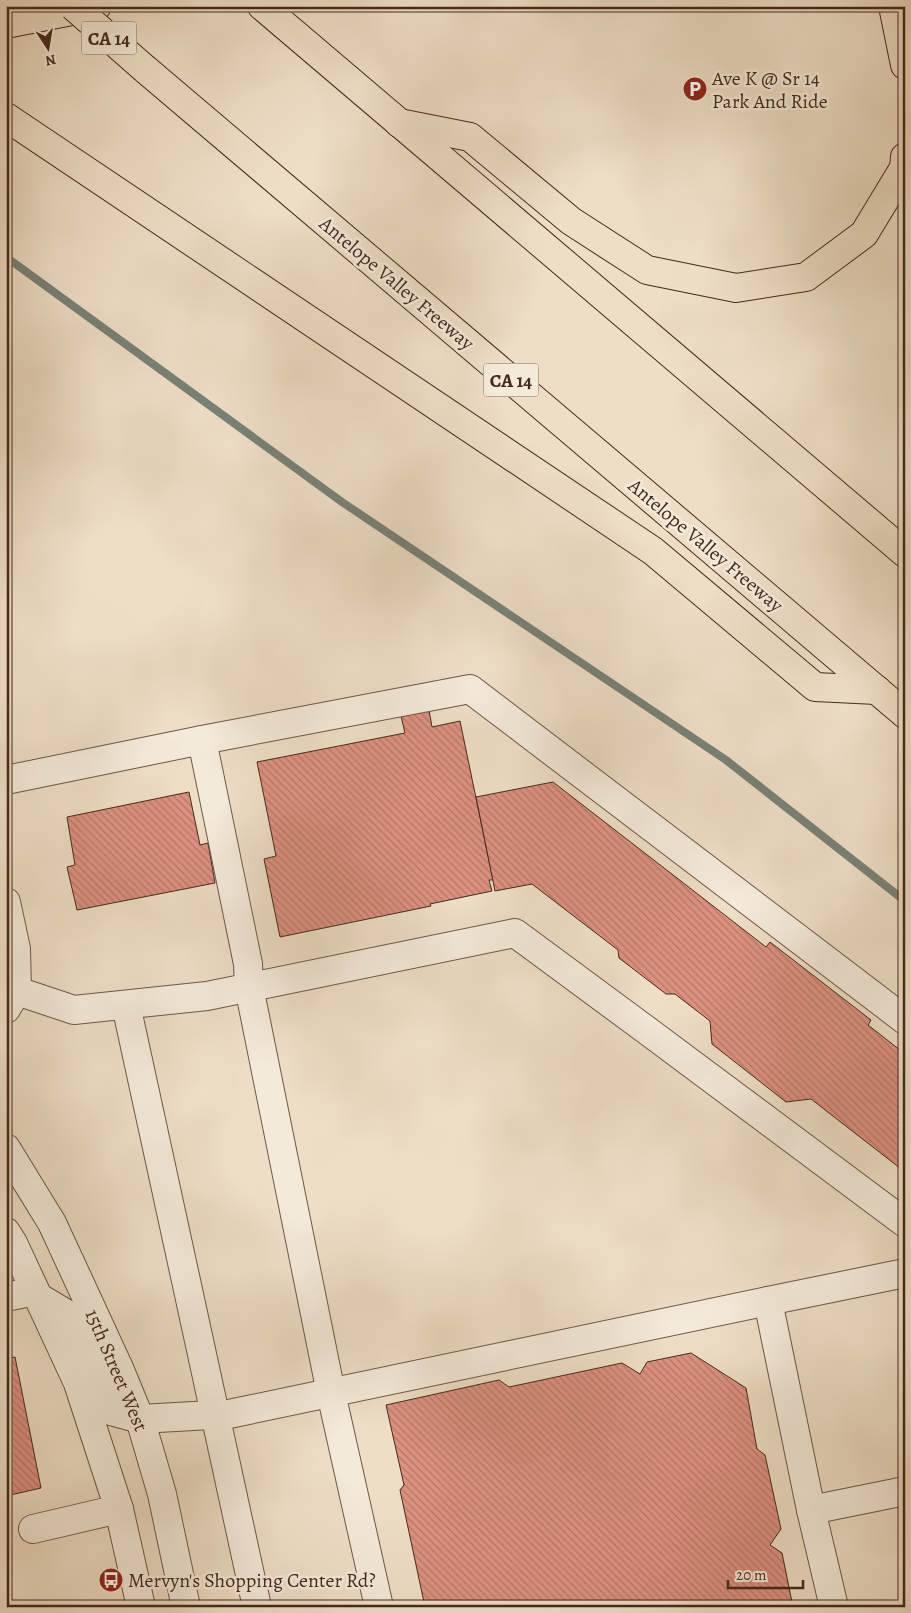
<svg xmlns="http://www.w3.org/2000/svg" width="911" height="1613" font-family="Alegreya,serif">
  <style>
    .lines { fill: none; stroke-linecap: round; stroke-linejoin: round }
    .stream { stroke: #778277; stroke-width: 8 }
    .building { fill: url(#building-back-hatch); stroke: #442a1b }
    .minor-casing { stroke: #6e5746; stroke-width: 30 }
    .major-casing { stroke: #442a1b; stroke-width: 30 }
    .highway-casing { stroke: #442a1b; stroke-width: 30 }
    .minor { stroke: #f4eada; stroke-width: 28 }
    .major { stroke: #eedec6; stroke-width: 28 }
    .highway { stroke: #eedec6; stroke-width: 28 }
    .highway-bridge-casing { stroke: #442a1b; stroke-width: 30; stroke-linecap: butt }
    .highway-bridge { stroke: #eedec6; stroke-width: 28 }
    .labels { text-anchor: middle; stroke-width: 5; stroke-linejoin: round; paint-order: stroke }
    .shield { fill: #f4eada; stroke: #796454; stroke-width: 1 }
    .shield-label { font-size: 19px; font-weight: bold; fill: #442a1b }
    .poi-label { font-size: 20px; fill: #442a1b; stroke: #f4eada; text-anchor: start }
    .street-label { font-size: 20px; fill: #442a1b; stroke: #f4eada }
  </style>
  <defs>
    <pattern id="building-back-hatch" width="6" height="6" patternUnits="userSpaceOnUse" patternTransform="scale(1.25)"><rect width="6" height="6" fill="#dd9181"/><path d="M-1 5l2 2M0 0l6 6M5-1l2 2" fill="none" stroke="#b57769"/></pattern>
  </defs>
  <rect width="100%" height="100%" fill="#eedec6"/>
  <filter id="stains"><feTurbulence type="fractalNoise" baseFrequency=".004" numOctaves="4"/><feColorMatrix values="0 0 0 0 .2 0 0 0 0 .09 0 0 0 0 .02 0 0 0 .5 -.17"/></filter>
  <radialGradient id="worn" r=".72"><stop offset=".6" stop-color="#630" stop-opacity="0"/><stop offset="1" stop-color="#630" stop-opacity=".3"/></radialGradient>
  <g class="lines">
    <polyline class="stream" points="6,257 342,502 726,760 905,901"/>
  </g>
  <g class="building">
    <polygon points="429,710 432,727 460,721 493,880 489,880 492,891 430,904 431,906 280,937 264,859 276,856 257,762 405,733 401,716"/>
    <polygon points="553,782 766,947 770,942 871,1020 868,1025 905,1054 905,1172 811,1099 786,1102 712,1044 710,1021 675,994 666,994 619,958 618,950 532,884 495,891 476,797"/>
    <polygon points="189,792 200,845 208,843 215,883 77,910 67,867 75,865 67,817"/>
    <polygon points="691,1353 746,1388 757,1449 765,1455 781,1529 770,1545 782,1553 793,1607 425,1607 400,1490 404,1485 386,1405 499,1380 509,1387 622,1363 640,1374 647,1362"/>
    <polygon points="15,1357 41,1488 6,1496 6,1359"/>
  </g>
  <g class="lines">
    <defs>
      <g id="minor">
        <polyline points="202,740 248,964 249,987 331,1393 379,1607"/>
        <polyline points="6,780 202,740 470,689 905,1020"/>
        <polyline points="6,902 16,949 17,991 6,1009"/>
        <polyline points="17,991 74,1010 207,996 515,933 645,1029 905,1223"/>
        <polyline points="126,1005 257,1607"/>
        <polyline points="6,1148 52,1223 119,1368 140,1419 162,1494 186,1607"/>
        <polyline points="6,1232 13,1243 78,1383 119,1509 141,1607"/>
        <polyline points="6,1297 35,1291"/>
        <polyline points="38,1297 70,1316 111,1411 140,1419 229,1414 768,1301 811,1510"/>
        <polyline points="768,1301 905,1273"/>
        <polyline points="33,1529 119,1509"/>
        <polyline points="834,1607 811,1510 905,1491"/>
      </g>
      <polyline id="major" points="6,24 97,6"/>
      <g id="highway">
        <polyline points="262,6 905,553"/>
        <polyline points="893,6 905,65"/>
        <polyline points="145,69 905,714"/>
        <polyline points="6,117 653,551 815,687 877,690"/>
        <polyline points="399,123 470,137 571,221 647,270 736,288 806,277 864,234 904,168 905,157"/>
      </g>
    </defs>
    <use href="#minor" class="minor-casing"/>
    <use href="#major" class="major-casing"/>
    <use href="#highway" class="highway-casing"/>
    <use href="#minor" class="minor"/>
    <use href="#major" class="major"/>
    <use href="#highway" class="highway"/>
    <defs>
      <polyline id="highway-bridge" points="73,6 145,69"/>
    </defs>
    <use href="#highway-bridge" class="highway-bridge-casing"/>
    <use href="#highway-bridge" class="highway-bridge"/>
  </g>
  <defs>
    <symbol id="parking-disc" viewBox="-11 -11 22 22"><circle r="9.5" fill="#8f2418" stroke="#f4eada"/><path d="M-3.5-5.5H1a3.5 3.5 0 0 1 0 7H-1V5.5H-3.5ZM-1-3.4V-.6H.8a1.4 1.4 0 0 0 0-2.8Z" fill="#fff"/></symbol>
    <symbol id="bus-disc" viewBox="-11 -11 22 22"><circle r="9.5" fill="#8f2418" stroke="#f4eada"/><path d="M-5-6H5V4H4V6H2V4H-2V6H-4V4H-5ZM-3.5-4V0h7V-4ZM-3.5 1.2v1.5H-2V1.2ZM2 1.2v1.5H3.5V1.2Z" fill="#fff"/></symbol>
  </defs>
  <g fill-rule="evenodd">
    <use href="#parking-disc" x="681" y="75" width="28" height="28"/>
    <use href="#bus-disc" x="97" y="1566" width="28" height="28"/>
  </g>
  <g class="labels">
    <g class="shield">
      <rect x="81.5" y="21.5" width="55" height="33" rx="4"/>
      <rect x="483.5" y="363.5" width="55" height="33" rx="4"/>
    </g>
    <g class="shield-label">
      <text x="109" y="45">CA 14</text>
      <text x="511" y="387">CA 14</text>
    </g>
    <g class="poi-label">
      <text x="712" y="85">Ave K @ Sr 14<tspan x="712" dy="23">Park And Ride</tspan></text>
      <text x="128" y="1587">Mervyn's Shopping Center Rd?</text>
    </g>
    <g class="street-label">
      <text transform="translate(397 283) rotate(40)" y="7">Antelope Valley Freeway</text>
      <text transform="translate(706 545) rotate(40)" y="7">Antelope Valley Freeway</text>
      <text transform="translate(117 1370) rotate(67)" y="7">15th Street West</text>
    </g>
  </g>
  <rect width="911" height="1613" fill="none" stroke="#eedec6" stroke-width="25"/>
  <rect x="8" y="8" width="896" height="1598" fill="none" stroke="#442a1b" stroke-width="2.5"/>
  <rect x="12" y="12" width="886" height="1588" fill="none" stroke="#442a1b"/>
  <g transform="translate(48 48) rotate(168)" stroke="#f4eada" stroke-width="4" paint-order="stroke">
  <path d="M0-4L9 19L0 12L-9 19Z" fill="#442a1b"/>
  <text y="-8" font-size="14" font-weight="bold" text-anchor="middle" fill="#442a1b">N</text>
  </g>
  <path d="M728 1580v8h75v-8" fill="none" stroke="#442a1b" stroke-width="2.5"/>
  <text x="736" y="1580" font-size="15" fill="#442a1b" stroke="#f4eada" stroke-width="4" paint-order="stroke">20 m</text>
  <rect width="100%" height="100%" filter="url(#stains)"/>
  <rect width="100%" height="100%" fill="url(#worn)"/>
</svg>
